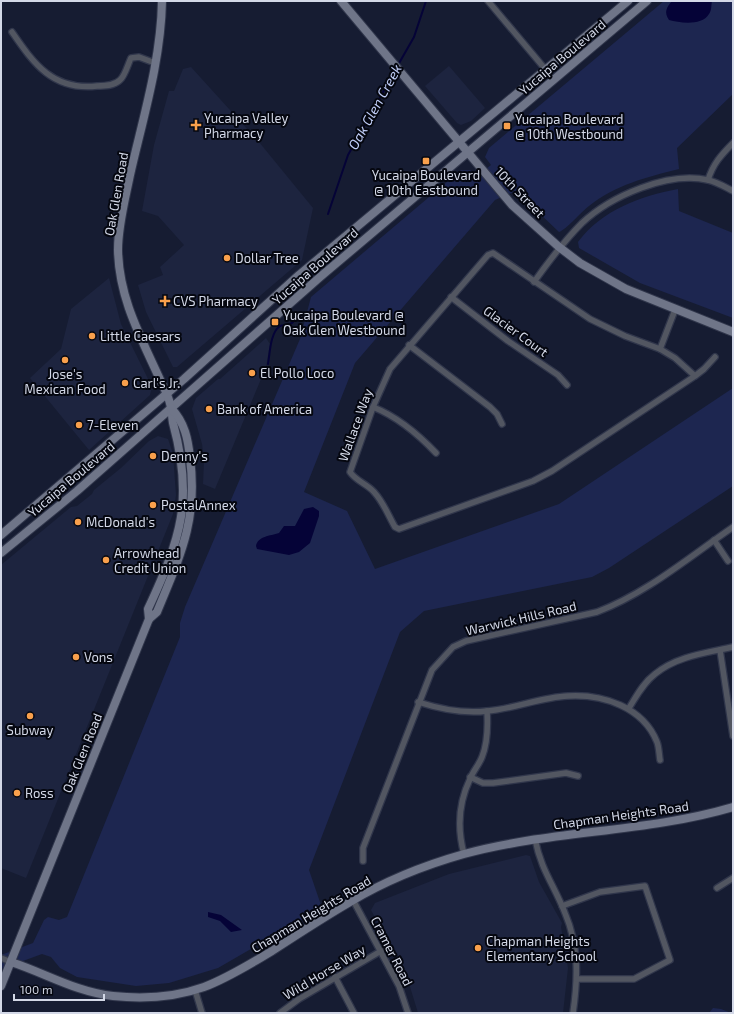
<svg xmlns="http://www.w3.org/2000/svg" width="734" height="1014" font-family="'Exo 2',sans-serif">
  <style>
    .built { fill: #1d243f }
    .green { fill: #1d2650 }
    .water { fill: #050337 }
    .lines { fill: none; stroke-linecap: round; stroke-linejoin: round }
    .stream { stroke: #050337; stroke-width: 2 }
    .street-casing { stroke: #30364b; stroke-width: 8 }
    .secondary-casing { stroke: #30364b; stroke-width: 10 }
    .street { stroke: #525661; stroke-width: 5.5 }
    .secondary { stroke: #6f7588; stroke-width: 8 }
    .poi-dot { fill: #f9a04c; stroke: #050710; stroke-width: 1.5 }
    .labels { text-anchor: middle; stroke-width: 4; stroke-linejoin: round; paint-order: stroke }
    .street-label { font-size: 13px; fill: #d3d8e7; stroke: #050710 }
    .poi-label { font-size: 13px; fill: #d3d8e7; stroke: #050710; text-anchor: start }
    .water-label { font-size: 14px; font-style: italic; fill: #becbf5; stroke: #050710 }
  </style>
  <rect width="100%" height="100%" fill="#161c32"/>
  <g class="built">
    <polygon points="449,66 485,108 471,121 461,125 457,123 425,86"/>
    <polygon points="191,67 259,142 313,208 302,260 177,367 173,367 146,312 138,285 163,275 160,267 184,245 158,216 142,211 154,145 169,91 174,91 183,69"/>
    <polygon points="109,278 121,324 152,387 150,395 89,450 30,378 61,349 71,309"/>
    <polygon points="266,338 270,344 266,367 215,489 203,484 204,461 202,444 192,409 196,398 218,379 220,379"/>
    <polygon points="158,436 168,439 173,454 176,495 173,514 26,878 1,868 1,565 71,507 77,506 92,494 94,490 121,468 149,441"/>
    <polygon points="526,855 530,856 539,882 562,923 561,927 568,968 563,1013 418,1013 407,977 371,910 375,903 449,874"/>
  </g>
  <g class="green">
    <path d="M664,1H733V94L677,148L679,169C647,177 615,185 589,206C581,212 566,230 559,232L516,191L495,200L355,363L304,492L347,511L375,569L559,504L733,388V486L609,568L592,577L424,611L400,632L309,870L322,908L218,968L169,983L136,986L77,977L60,968L51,957L42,954L1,969V955L33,943L44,920L48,917L59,920L67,917L180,637V623L185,607L300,339L311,297L461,170H470L477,176L491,165L485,157L489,148Z"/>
    <path d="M678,189L679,211L733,233V318L640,283L579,248L578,242C602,210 640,196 678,189Z"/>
    <polygon points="713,1008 721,1009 731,1013 709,1013"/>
  </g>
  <g class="water">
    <path d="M672,1H712C711,5 712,10 709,14C702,26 680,23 669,20C664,12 666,8 672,1Z"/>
    <path d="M313,507L319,511V516L310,543L299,552L289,555L257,549L256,546C258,536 270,536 279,533L284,526H295L304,509Z"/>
    <polygon points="208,912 221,915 242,930 231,932 220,921 208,917"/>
  </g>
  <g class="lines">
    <g class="stream">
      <polyline points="398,65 414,37 426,1"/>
      <polyline points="328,214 348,155 396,69"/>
      <path d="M268,364C270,353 270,333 280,326C284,324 289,326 293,322"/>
    </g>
    <defs>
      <g id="street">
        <polyline points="488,1 546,70"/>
        <path d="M12,32C34,64 53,91 97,86C104,86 114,86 120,80C125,76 128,64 131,58L139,57L155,63"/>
        <path d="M708,180C713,164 721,155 733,143"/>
        <path d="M534,282C549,261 564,241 582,223C611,196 668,171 708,180C717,182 725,187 733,191"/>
        <polyline points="451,297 508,341 558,375 567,385"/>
        <polyline points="409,345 490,407 497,414 502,424"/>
        <polyline points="660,349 675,310"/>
        <path d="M695,376L675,358L660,349L625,336L590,319L493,253L488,255L390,369L373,407L350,472C356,481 367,484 374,492C384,503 388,515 395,527L399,529L533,481L552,471L695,376L704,369L715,357"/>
        <path d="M373,407C398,417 417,433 436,453"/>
        <polyline points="714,540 728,561"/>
        <polyline points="720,650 733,736"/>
        <path d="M418,702C440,709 464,714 487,711C514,709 541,697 568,696C603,694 643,707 657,742C659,747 659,754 660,760"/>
        <path d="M629,708C636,697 643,683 655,674C677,656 706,653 733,647"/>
        <polyline points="470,777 483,783 493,783 566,773 578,776"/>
        <path d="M535,839C541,870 554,885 565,913C579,946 578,978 573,1013"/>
        <path d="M464,854C457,828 458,804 470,779C473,771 479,765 482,757C488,742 488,727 487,711"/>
        <path d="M363,861V848L432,670L453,647L466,641L597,612C647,593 689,557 733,527"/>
        <polyline points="717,888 733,878"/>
        <polyline points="353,900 399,986 408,1013"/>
        <polyline points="562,906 600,892 645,886 670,960 634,979 577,979"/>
        <polyline points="1,958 11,962"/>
        <polyline points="335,977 354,1013"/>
        <polyline points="195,990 202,1013"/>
        <polyline points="280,1013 299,999 381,951"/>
      </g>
      <g id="secondary">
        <polyline points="341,1 512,205 559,247 580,263 626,289 733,332"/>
        <polyline points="1,535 184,379 299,275 628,1"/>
        <polyline points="1,553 77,491 320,277 647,1"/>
        <path d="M149,619L148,609C181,538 194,500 173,423C172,418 172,412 171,407C169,399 166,391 162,384C142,339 119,300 118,250C118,225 125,200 130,175C143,118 161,60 162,1"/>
        <path d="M11,962C45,973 76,992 113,996C142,999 176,997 204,987C228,978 250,964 272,951C298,934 324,917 350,902C385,881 425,865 464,854C552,830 645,833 733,807"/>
        <path d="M1,986L149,619L157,612C180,556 198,521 190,458C188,439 185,423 171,408"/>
      </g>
    </defs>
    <use href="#street" class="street-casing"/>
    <use href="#secondary" class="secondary-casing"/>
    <use href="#street" class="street"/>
    <use href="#secondary" class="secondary"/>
  </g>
  <g class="poi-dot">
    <path d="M194 119h4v4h4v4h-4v4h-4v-4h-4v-4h4z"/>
    <rect x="503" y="122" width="8" height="8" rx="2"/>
    <rect x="422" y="157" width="8" height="8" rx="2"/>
    <circle cx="227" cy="258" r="4"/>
    <path d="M163 295h4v4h4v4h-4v4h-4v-4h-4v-4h4z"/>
    <rect x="271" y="318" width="8" height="8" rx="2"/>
    <circle cx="92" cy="336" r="4"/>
    <circle cx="65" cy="360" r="4"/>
    <circle cx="252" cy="373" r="4"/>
    <circle cx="125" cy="383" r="4"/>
    <circle cx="209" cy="409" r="4"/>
    <circle cx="79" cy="425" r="4"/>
    <circle cx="153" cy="456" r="4"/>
    <circle cx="153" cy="505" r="4"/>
    <circle cx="78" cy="522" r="4"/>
    <circle cx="106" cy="560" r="4"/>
    <circle cx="76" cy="657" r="4"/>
    <circle cx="30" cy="716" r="4"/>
    <circle cx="17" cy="793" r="4"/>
    <circle cx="478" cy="948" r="4"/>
  </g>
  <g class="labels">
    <g class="street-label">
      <text transform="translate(562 57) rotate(-40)" y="5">Yucaipa Boulevard</text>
      <text transform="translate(520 192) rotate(46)" y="5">10th Street</text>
      <text transform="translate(116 194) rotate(-80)" y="5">Oak Glen Road</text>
      <text transform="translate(315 266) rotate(-41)" y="5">Yucaipa Boulevard</text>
      <text transform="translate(516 331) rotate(36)" y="5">Glacier Court</text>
      <text transform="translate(355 425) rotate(-70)" y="5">Wallace Way</text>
      <text transform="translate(71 479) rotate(-40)" y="5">Yucaipa Boulevard</text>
      <text transform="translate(521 618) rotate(-13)" y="5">Warwick Hills Road</text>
      <text transform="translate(82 753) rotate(-68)" y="5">Oak Glen Road</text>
      <text transform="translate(621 815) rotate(-8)" y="5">Chapman Heights Road</text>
      <text transform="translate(311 914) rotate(-31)" y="5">Chapman Heights Road</text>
      <text transform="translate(392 951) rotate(63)" y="5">Cramer Road</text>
      <text transform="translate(324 972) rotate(-31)" y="5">Wild Horse Way</text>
    </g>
    <g class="poi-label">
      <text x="204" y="123">Yucaipa Valley<tspan x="204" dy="15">Pharmacy</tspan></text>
      <text x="515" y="124">Yucaipa Boulevard<tspan x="515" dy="15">@ 10th Westbound</tspan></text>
      <text x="426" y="180" text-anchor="middle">Yucaipa Boulevard<tspan x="426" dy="15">@ 10th Eastbound</tspan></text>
      <text x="235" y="263">Dollar Tree</text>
      <text x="173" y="306">CVS Pharmacy</text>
      <text x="283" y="320">Yucaipa Boulevard @<tspan x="283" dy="15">Oak Glen Westbound</tspan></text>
      <text x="100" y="341">Little Caesars</text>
      <text x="260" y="378">El Pollo Loco</text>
      <text x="65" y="379" text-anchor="middle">Jose's<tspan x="65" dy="15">Mexican Food</tspan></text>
      <text x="133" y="388">Carl's Jr.</text>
      <text x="217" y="414">Bank of America</text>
      <text x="87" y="430">7-Eleven</text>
      <text x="161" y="461">Denny's</text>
      <text x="161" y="510">PostalAnnex</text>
      <text x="86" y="527">McDonald's</text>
      <text x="114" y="558">Arrowhead<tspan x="114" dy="15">Credit Union</tspan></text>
      <text x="84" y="662">Vons</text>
      <text x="30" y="735" text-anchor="middle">Subway</text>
      <text x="25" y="798">Ross</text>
      <text x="486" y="946">Chapman Heights<tspan x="486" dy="15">Elementary School</tspan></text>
    </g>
    <g class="water-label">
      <text transform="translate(375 107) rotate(-61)" y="5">Oak Glen Creek</text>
    </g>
  </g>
  <rect width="734" height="1014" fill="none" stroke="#d3d8e7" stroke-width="4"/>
  <path d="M14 994v6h90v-6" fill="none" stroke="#d3d8e7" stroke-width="2"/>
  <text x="20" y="994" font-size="12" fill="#d3d8e7" stroke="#050710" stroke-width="3" paint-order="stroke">100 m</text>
</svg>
